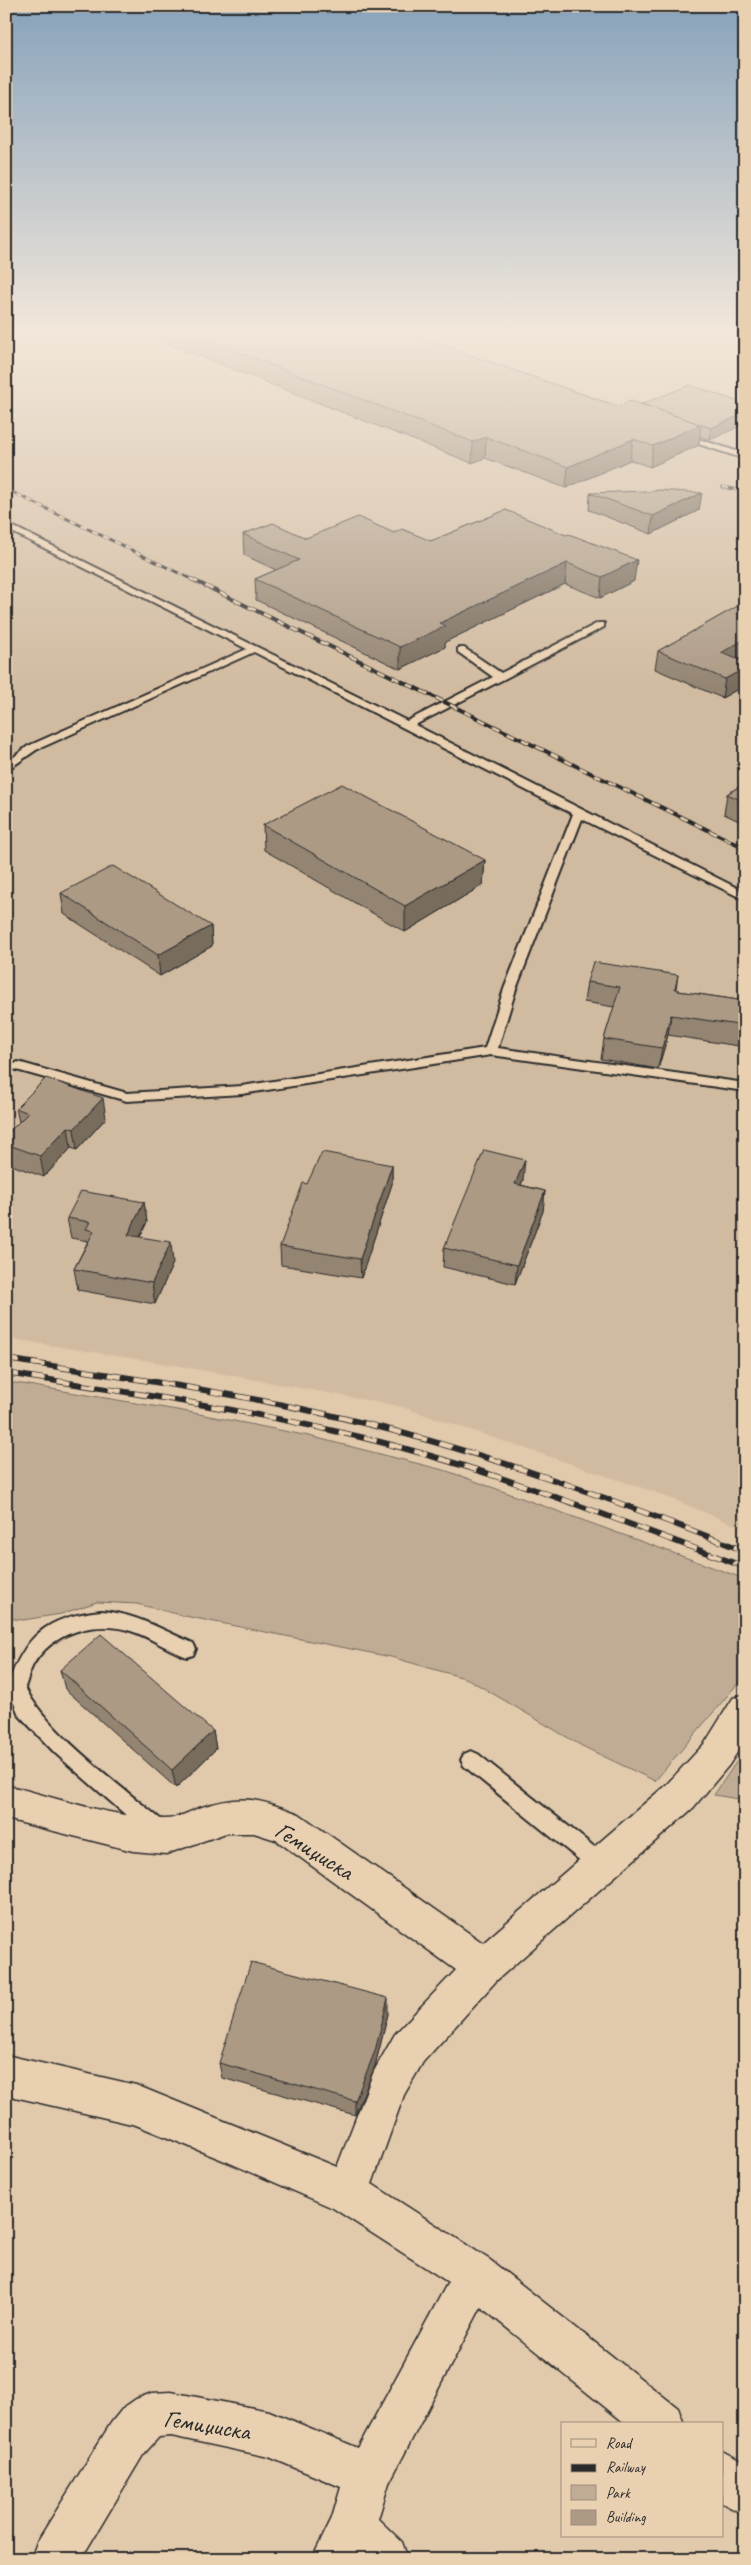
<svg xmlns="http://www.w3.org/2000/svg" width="751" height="2565" font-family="Caveat,sans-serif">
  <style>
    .built { fill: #d1bba0 }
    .green { fill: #c0ac94; stroke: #766c60 }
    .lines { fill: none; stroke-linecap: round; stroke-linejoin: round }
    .service-casing { stroke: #2b2b2b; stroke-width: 4 }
    .minor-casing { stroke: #2b2b2b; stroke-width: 3 }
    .service { fill: #e9d0b1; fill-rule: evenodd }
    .minor { fill: #e9d0b1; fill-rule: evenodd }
    .rail-far2-casing { stroke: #2b2b2b; stroke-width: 3 }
    .rail-far1-casing { stroke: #2b2b2b; stroke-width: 4 }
    .rail-casing { stroke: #2b2b2b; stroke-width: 6 }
    .rail-far2 { stroke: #e9d0b1; stroke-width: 2; stroke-dasharray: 6; stroke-linecap: butt }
    .rail-far1 { stroke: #e9d0b1; stroke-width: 2.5; stroke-dasharray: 8; stroke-linecap: butt }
    .rail { stroke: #e9d0b1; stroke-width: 4.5; stroke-dasharray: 13; stroke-linecap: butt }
    .wall { fill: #948472; stroke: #2b2b2b }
    .shaded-wall { fill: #786c5d; stroke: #2b2b2b }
    .building { fill: #ac9a85; stroke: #2b2b2b }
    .labels { text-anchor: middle; stroke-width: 4; stroke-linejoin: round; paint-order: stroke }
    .near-street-label { font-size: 25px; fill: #2b2b2b; stroke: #e9d0b1 }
  </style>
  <rect width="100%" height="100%" fill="#e1c9ac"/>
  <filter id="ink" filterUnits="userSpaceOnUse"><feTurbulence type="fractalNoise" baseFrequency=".02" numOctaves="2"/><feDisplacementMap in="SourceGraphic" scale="10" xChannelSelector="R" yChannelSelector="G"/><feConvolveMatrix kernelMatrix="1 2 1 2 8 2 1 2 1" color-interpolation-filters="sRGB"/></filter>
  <g filter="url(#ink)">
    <polygon class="built" points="6,331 745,331 745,1529 657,1493 399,1406 179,1366 6,1338"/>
    <g class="green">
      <polygon points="6,1383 16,1383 189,1412 309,1436 447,1471 745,1579 745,1675 655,1781 582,1746 468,1679 391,1657 185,1616 137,1604 97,1602 61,1614 23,1620 6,1618"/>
      <polygon points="745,1749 745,1800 714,1795"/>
    </g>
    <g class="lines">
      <defs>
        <g id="service">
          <polygon points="680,433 745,454 745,459 677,437 677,433"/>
          <polygon points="6,523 407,721 493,677 458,652 458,648 464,648 501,673 598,623 604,623 604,627 415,725 745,892 745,900 582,819 516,989 498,1048 745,1083 745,1091 491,1055 242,1094 127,1101 13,1069 11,1066 18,1062 127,1093 242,1086 485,1048 504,989 573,814 254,652 36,750 6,771 6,763 28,746 247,649 6,529"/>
          <path d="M101,1611C135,1613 162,1630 193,1643L196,1649L193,1655L187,1657C168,1650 150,1637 131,1631C95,1620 52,1632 33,1665C29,1672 28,1680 25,1687C46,1732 125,1789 165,1823L168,1830L165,1837L158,1839L151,1837L55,1753L19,1715L7,1687C25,1636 45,1617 101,1611Z"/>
          <polygon points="471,1751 478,1754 607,1857 610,1864 607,1871 600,1874 593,1871 464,1766 461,1760 464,1754"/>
        </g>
        <g id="minor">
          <path d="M745,1694V1740L729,1765L693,1808L497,1980L423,2062L404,2095L372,2184L490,2260L678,2408L684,2424H626L481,2307L389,2483L378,2519L402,2542L408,2559H312L332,2518L341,2487L269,2457L171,2436L159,2437L143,2455L81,2559H31L37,2542L111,2423L123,2408L136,2399L152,2393L171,2392L269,2411L358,2448L448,2282L333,2208L230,2163L136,2125L6,2095V2055L136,2085L337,2167L374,2071L395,2034L456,1970L276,1840L254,1833H226L166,1854L133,1851L6,1819V1785C57,1798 110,1817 163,1819C174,1820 189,1812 199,1808C241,1794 258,1798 299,1814L483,1943L667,1784L705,1743L733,1698Z"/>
          <polygon points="722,2451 745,2463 745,2515 722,2503"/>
        </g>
      </defs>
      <use href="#service" class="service-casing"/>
      <use href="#minor" class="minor-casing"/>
      <use href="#service" class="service"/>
      <use href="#minor" class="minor"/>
      <defs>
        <g id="rail-far2">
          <polyline points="723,487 745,491"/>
          <polyline points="6,489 193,580"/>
        </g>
        <polyline id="rail-far1" points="191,579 745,848"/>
        <g id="rail">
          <path d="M6,1359C123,1377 240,1393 355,1421C488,1453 617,1501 745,1551"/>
          <path d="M6,1373C119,1391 232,1407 343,1433C481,1464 613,1519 745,1567"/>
        </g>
      </defs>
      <use href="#rail-far2" class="rail-far2-casing"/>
      <use href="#rail-far1" class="rail-far1-casing"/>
      <use href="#rail" class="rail-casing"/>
      <use href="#rail-far2" class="rail-far2"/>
      <use href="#rail-far1" class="rail-far1"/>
      <use href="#rail" class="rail"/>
    </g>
    <g class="wall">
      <polygon points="155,331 401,331 602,401 619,406 642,404 745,404 710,440 700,436 699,445 650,467 630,460 566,488 485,458 472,463 156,339"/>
      <polygon points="590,493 699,510 651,534 589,510"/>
      <polygon points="506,510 634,581 600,598 565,584 445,642 445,647 400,669 256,600 255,579 276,570 244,555 243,534 306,538 394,533 431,541"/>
      <polygon points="745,602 745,656 739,660 745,662 745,685 722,698 655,669 658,651"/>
      <polygon points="745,783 745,824 724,814 727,794"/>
      <polygon points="263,825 485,860 483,885 405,932 264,850"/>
      <polygon points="61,893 211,926 212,946 160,976 64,914"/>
      <polygon points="678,975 676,989 678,991 745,1001 745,1047 668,1035 658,1069 601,1059 604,1039 614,1007 584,1002 587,982"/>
      <polygon points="16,1108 106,1118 77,1150 71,1148 44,1177 6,1163 6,1135 19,1122"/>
      <polygon points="392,1165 392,1184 361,1278 281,1265 280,1246 307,1184"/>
      <polygon points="523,1180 521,1185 545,1191 543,1211 515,1284 443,1267 444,1248"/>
      <polygon points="144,1202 147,1222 140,1237 173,1263 155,1304 78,1290 74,1269 88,1241 71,1238 67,1218"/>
      <polygon points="60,1670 213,1731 216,1749 176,1788 65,1689"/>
      <polygon points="388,2014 375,2066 355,2115 222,2078 219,2063"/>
    </g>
    <g class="shaded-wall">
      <polygon points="745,413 745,424 710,440 711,428"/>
      <polygon points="701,424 699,445 650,467 653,446"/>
      <polygon points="486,437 485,458 472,463 473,442"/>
      <polygon points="633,439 630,460 566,488 568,467"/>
      <polygon points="702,493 699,510 651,534 653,516"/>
      <polygon points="637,560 634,581 600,598 602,577"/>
      <polygon points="567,563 565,584 445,642 445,647 400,669 400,647 440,623"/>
      <polygon points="745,639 745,656 718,671 721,653"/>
      <polygon points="745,668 745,685 722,698 725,679"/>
      <polygon points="485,860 483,885 405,932 405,906"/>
      <polygon points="211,926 212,946 160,976 158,955"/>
      <polygon points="671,1015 668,1035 658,1069 662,1048"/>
      <polygon points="103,1098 106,1118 77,1150 74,1129"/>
      <polygon points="68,1127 71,1148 44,1177 40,1156"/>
      <polygon points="525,1160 523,1180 513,1204 515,1184"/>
      <polygon points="392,1165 392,1184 361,1278 360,1259"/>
      <polygon points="545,1191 543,1211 515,1284 517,1265"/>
      <polygon points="144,1202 147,1222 131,1255 128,1235"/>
      <polygon points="171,1242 173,1263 155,1304 152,1283"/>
      <polygon points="213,1731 216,1749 176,1788 172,1770"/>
      <polygon points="388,1998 388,2014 375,2066 355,2115 355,2101"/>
    </g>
    <g class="building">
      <polygon points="183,331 401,331 602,401 619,406 631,401 701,424 653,446 633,439 568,467 486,437 473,442"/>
      <polygon points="690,385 745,404 745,413 711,428 642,404"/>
      <polygon points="658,490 702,493 653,516 590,493 645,491 650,492"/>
      <polygon points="506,510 566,535 569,534 637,560 602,577 567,563 440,623 446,626 400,647 255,579 299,560 243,534 273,523 306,538 358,517 394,533 402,529 431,541"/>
      <polygon points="745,602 745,639 721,653 745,662 745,668 725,679 658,651"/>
      <polygon points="745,783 745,802 727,794"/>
      <polygon points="342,784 485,860 405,906 263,825"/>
      <polygon points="113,866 211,926 158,955 61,893"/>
      <polygon points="593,962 678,975 675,989 678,989 678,991 745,1001 745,1026 671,1015 662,1048 604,1039 620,987 587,982"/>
      <polygon points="46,1078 103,1098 74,1129 68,1127 40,1156 6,1144 6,1135 28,1113 16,1108"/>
      <polygon points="484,1150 525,1160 515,1184 545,1191 517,1265 444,1248"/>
      <polygon points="322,1152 392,1165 360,1259 280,1246 303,1183 307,1184"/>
      <polygon points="81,1191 144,1202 128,1235 171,1242 152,1283 74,1269 94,1231 86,1229 90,1222 67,1218"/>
      <polygon points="101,1634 213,1731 172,1770 60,1670"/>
      <polygon points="251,1962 388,1998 375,2051 355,2101 219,2063"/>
    </g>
  </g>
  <linearGradient id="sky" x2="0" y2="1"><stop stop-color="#87a2bb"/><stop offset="0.48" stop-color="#f2e7da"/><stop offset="1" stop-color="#f2e7da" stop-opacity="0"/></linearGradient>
  <rect width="751" height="690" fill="url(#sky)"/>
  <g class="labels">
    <g class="near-street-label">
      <text transform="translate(315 1850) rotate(32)" y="9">Гемиџиска</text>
      <text transform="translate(207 2424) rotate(9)" y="9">Гемиџиска</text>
    </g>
  </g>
  <rect width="751" height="2565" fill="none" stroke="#e9d0b1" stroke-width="25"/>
  <rect x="12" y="12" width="726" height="2540" fill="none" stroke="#2b2b2b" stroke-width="2" filter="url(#ink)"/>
  <rect x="561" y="2422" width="162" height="115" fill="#e9d0b1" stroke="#9d8e7b"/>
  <rect x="571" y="2439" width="25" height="8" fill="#e9d0b1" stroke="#9d8e7b"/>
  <text x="606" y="2448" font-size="15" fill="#2b2b2b">Road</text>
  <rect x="571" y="2464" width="25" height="8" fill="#2b2b2b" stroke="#9d8e7b"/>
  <text x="606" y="2472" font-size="15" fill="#2b2b2b">Railway</text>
  <rect x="571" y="2485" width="25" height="15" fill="#c0ac94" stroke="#9d8e7b"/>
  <text x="606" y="2498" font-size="15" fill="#2b2b2b">Park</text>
  <rect x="571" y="2510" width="25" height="15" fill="#ac9a85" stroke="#9d8e7b"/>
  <text x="606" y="2522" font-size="15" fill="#2b2b2b">Building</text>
</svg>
